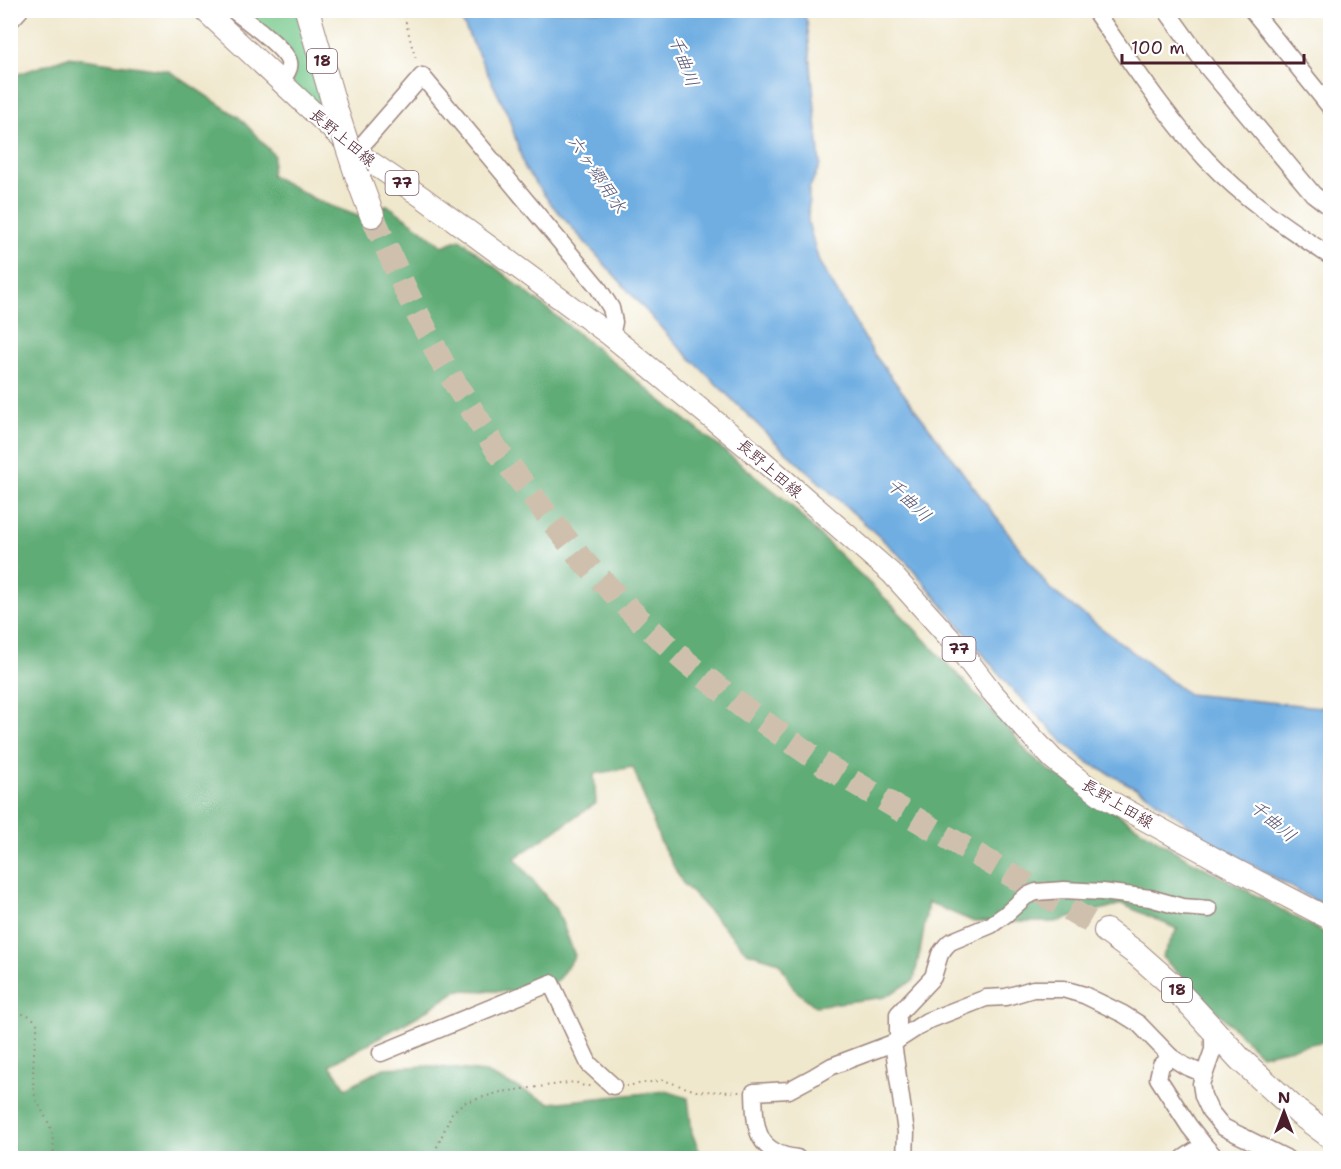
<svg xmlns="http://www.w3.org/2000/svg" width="1341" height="1169" font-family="'Shantell Sans','Klee One',sans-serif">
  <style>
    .green { fill: #74c78a; stroke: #5f735a; stroke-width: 1.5 }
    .forest { fill: #5fac76; stroke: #546650; stroke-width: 1.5 }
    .water { fill: #6faee2; stroke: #5c6686; stroke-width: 1.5 }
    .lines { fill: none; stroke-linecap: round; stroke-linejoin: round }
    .highway-tunnel { stroke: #cfc0ad; stroke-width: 24; stroke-dasharray: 24 12; stroke-linecap: butt }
    .minor-casing { stroke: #9d847c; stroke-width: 19 }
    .major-casing { stroke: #9d847c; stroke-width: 23 }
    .highway-casing { stroke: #9d847c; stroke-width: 26 }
    .path { stroke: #9d847c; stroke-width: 2; stroke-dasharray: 1.5 4.5; stroke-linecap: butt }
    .minor { stroke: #fff; stroke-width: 16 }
    .major { stroke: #fff; stroke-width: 21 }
    .highway { stroke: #fff; stroke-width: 24 }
    .highway-bridge-casing { stroke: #9d847c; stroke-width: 26; stroke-linecap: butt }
    .highway-bridge { stroke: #fff; stroke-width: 24 }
    .labels { text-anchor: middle; stroke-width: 4.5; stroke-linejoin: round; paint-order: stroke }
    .shield { fill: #fff; stroke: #80626b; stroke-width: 1.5 }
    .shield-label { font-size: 15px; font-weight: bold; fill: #4a1f2b }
    .street-label { font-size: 16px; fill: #4a1f2b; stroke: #fff }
    .water-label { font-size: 18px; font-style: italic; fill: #595874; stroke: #fff }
  </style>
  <rect width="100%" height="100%" fill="#fff"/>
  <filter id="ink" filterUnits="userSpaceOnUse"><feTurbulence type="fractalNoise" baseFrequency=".0167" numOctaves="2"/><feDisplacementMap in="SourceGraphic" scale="12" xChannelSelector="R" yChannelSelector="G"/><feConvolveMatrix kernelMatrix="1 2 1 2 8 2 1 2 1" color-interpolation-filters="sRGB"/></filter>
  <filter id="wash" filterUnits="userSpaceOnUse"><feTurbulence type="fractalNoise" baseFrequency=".008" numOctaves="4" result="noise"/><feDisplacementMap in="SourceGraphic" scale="24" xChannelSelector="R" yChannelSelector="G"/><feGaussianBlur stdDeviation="1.35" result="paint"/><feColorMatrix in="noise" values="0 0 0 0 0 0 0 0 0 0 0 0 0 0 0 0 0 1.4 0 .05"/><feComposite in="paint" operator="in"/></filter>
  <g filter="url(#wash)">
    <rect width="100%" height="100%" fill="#f0e8cd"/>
    <polygon class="green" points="236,11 298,11 329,116 291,82 294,67"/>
    <polygon class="forest" points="68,57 169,71 240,118 274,155 271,175 318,201 363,218 387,205 420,228 442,246 460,239 789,503 810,526 893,606 1013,734 1028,753 1052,772 1176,852 1330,936 1330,1040 1261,1055 1162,957 1177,929 1122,904 1055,922 974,922 928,902 922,941 914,980 885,997 815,1006 794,989 779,962 747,952 682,882 660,841 633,767 594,774 596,803 515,858 558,912 575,956 548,993 458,990 421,1014 330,1065 346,1088 384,1068 430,1066 484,1072 550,1103 666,1091 688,1098 692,1133 700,1153 752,1153 761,1158 11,1158 10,77"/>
    <polygon class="water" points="457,11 802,11 807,21 820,165 809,189 808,222 819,262 874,354 1050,589 1188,694 1330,708 1330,909 1215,844 1145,793 1087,762 1063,742 1010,687 907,562 772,439 672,340 551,204 525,169 508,115"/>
  </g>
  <g filter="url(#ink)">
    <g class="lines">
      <polyline class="highway-tunnel" points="372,215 406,291 443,364 497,450 583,561 638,618 686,662 744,708 823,764 1106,931"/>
      <defs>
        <g id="minor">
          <path d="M233,10C246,20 285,48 289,62C291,70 284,76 279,82"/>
          <path d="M1094,10C1130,61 1165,115 1207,160C1243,198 1287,228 1330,256"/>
          <polyline points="1166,10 1207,67 1313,194 1330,207"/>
          <polyline points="1252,10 1330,107"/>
          <polyline points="10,21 20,10"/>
          <polyline points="356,152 422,76 597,286 611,308 614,322 611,336"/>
          <polyline points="1213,1031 1213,1050 1201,1084 1203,1096 1210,1111 1223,1127 1286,1158"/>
          <polyline points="898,1040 898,1014 933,977 940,954 946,946 950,942 991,925 1006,914 1026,896 1036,892 1064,890 1102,892 1150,898 1182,907 1209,909"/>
          <polyline points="893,1043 906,1132 905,1158"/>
          <polyline points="381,1053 551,983 589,1064 613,1086"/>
          <polyline points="1171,1057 1161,1065 1158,1078 1189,1126 1204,1145 1216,1158"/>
          <path d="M797,1158C755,1153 755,1127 754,1092L789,1090L815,1076L832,1066L893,1043L927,1021L986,998L1006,997L1033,989H1063L1084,995L1123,1014L1139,1024L1171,1057L1185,1066L1204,1074"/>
          <polyline points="1184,1158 1204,1145"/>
        </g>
        <polyline id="major" points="204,10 356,152 422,197 611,336 748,448 891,573 956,645 992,692 1033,738 1053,759 1077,778 1103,797 1132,813 1236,870 1330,919"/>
        <g id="highway">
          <polyline points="307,10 336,111"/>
          <polyline points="357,175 372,215"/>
          <polyline points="1106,931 1137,954 1171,984 1240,1059 1299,1113 1330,1136"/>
        </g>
      </defs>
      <use href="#minor" class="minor-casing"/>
      <use href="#major" class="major-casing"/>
      <use href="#highway" class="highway-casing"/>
      <g class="path">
        <polyline points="403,10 411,43 417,62"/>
        <path d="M10,1014C25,1014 29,1012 38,1025C34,1041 31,1081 35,1096C38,1105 44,1113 48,1122C53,1132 53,1143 54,1154L51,1158"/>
        <polyline points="626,1086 663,1080 696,1091 741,1092"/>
        <polyline points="432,1158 452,1113 463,1103 501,1092 575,1082 584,1086 590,1086"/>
      </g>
      <use href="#minor" class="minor"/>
      <use href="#major" class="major"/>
      <use href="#highway" class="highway"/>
      <defs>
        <polyline id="highway-bridge" points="336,111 357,175"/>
      </defs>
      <use href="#highway-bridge" class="highway-bridge-casing"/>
      <use href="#highway-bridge" class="highway-bridge"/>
    </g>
  </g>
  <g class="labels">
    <g class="shield">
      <rect x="307" y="49" width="30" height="24" rx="4.5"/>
      <rect x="385.5" y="171" width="33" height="24" rx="4.5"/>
      <rect x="942.5" y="637" width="33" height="24" rx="4.5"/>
      <rect x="1162" y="978" width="30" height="24" rx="4.5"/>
    </g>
    <g class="shield-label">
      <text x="322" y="66">18</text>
      <text x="402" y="188">77</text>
      <text x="959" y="654">77</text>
      <text x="1177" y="995">18</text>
    </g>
    <g class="street-label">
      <text transform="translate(343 137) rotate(40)" y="6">長野上田線</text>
      <text transform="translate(770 468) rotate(41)" y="6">長野上田線</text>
      <text transform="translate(1118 803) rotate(31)" y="6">長野上田線</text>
    </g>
    <g class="water-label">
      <text transform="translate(684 61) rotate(69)" y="6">千曲川</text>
      <text transform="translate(597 174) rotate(56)" y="6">六ヶ郷用水</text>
      <text transform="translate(909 500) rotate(44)" y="6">千曲川</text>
      <text transform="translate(1273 821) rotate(40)" y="6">千曲川</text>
    </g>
  </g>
  <rect width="1341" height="1169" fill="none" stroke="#fff" stroke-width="36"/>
  <g transform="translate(1284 1112)" stroke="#ffffff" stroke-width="4.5" paint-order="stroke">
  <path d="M0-4.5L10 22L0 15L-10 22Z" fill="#4a1f2b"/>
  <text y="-9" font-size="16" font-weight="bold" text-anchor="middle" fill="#4a1f2b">N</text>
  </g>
  <path d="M1122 54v9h182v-9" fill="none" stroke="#4a1f2b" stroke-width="3"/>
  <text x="1131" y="54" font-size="18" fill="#4a1f2b" stroke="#ffffff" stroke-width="4.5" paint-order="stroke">100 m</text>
</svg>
